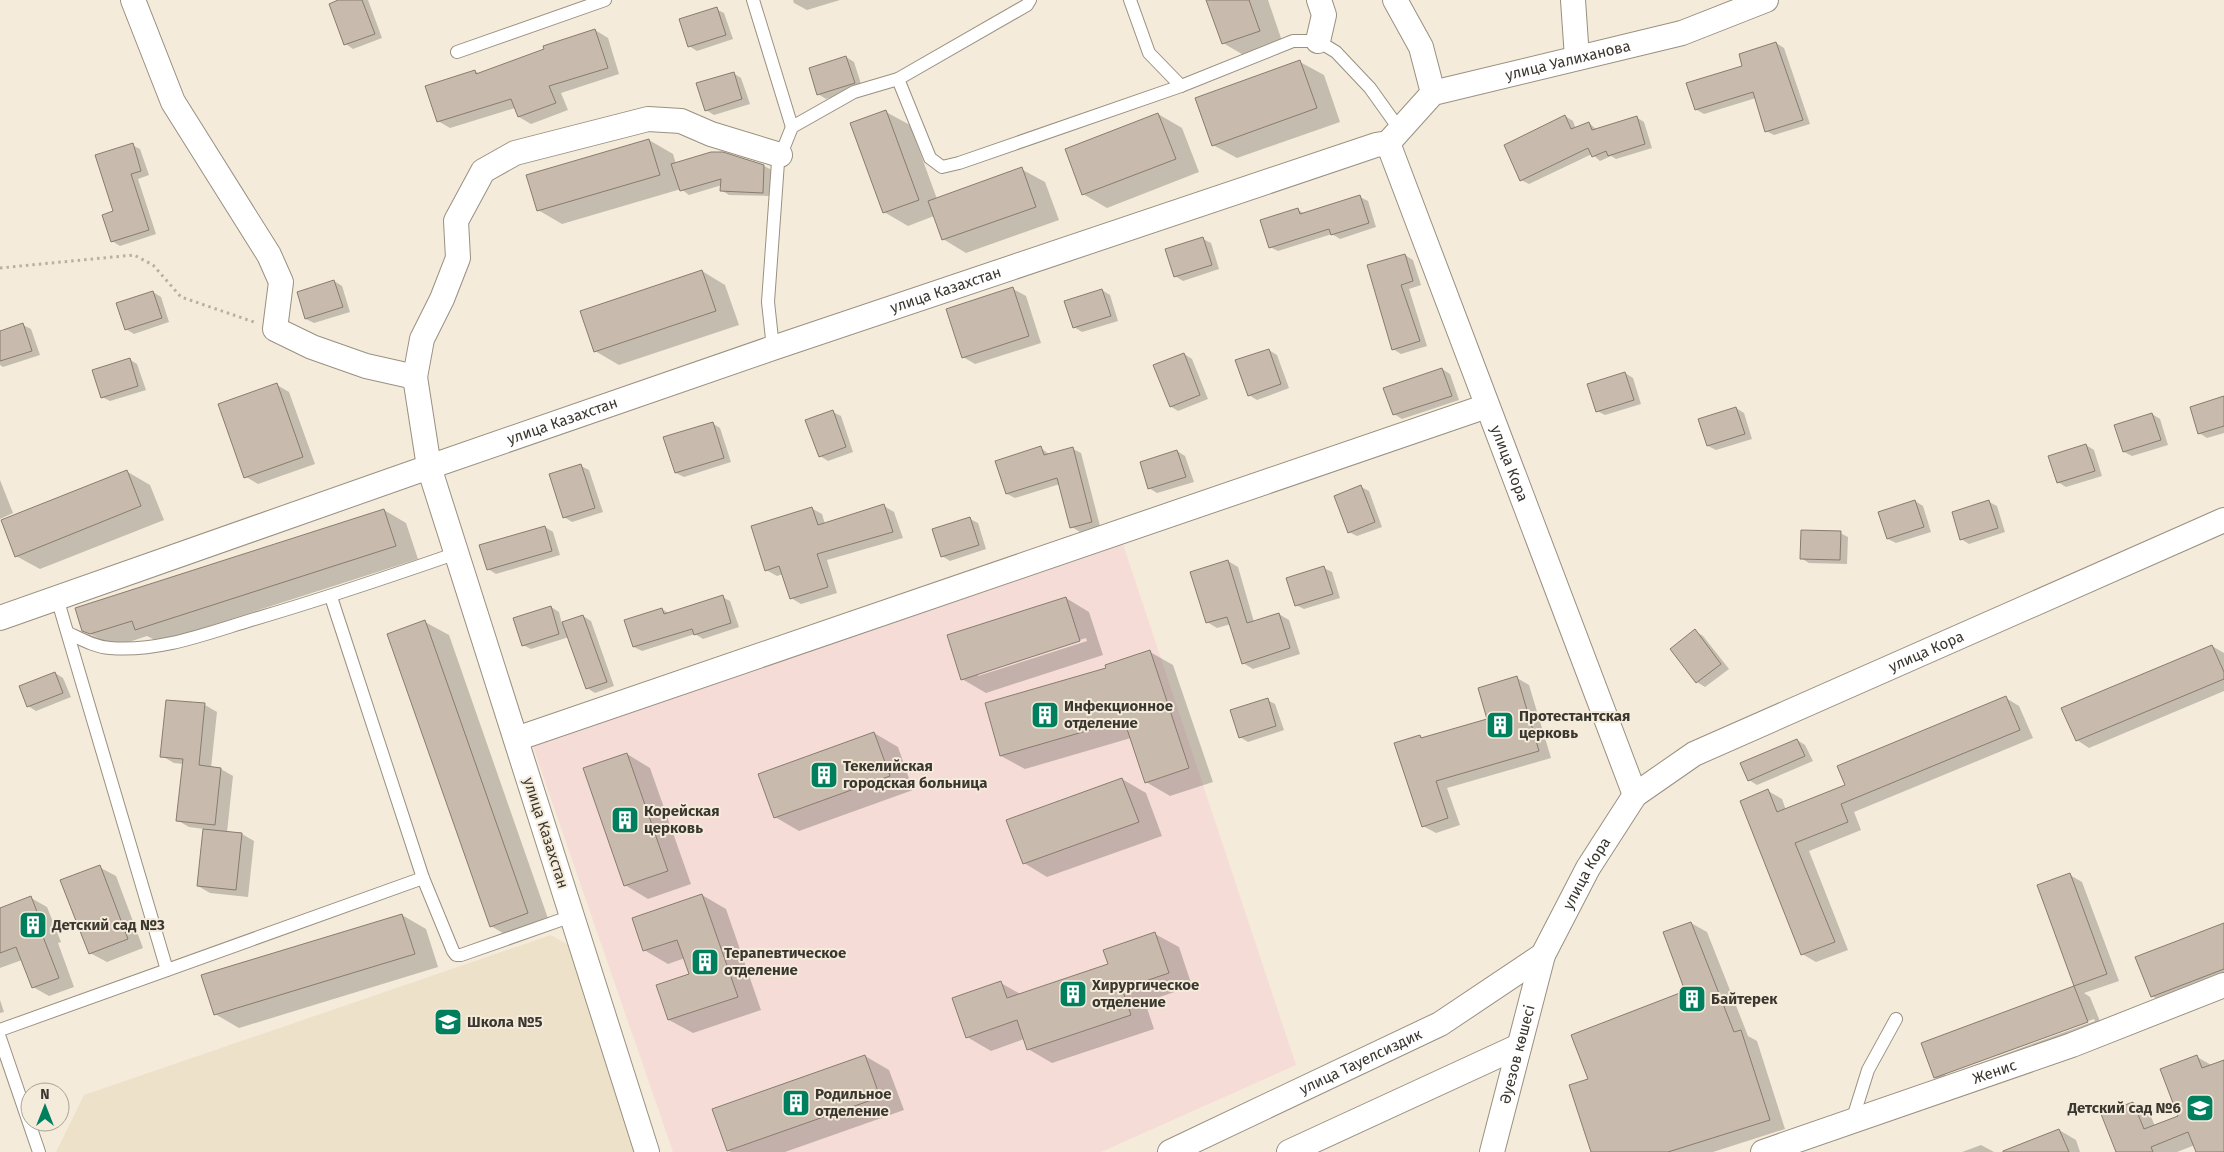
<svg xmlns="http://www.w3.org/2000/svg" width="2224" height="1152" font-family="'Fira Sans',sans-serif">
  <style>
    .built { fill: #ede1c9 }
    .medical { fill: #f6dcd6 }
    .shadow { fill: #0003; fill-rule: evenodd }
    .building { fill: #c8bbad; stroke: #887c6f }
    .lines { fill: none; stroke-linecap: round; stroke-linejoin: round }
    .lane-casing { stroke: #999081; stroke-width: 14 }
    .street-casing { stroke: #999081; stroke-width: 26 }
    .path { stroke: #b8b0a2; stroke-width: 3; stroke-dasharray: 2.5 4; stroke-linecap: butt }
    .lane { stroke: #fff; stroke-width: 12 }
    .street { stroke: #fff; stroke-width: 24 }
    .labels { text-anchor: middle; stroke-width: 4; stroke-linejoin: round; paint-order: stroke }
    .street-label { font-size: 15px; fill: #3a3730; stroke: #f5ebda }
    .poi-label { font-size: 15px; font-weight: bold; fill: #3a3730; stroke: #f5ebda; text-anchor: start }
  </style>
  <rect width="100%" height="100%" fill="#f5ebda"/>
  <polygon class="built" points="551,935 575,949 639,1152 56,1152 84,1095"/>
  <polygon class="medical" points="1117,526 1296,1065 1101,1152 673,1152 530,738"/>
  <g class="shadow">
    <polygon points="342,0 368,0 382,38 353,49 346,44"/>
    <polygon points="793,0 840,0 807,10 794,3"/>
    <polygon points="1208,0 1268,0 1283,44 1247,57 1223,43"/>
    <polygon points="716,9 724,13 733,39 697,51 689,46"/>
    <polygon points="595,30 608,38 619,74 561,93 568,110 531,124 519,117 515,108 450,128 438,121 475,71 480,74"/>
    <polygon points="1776,43 1784,48 1810,124 1774,135 1766,131 1756,98 1704,114 1697,110 1688,84 1744,66"/>
    <polygon points="846,57 854,62 862,87 826,99 818,94"/>
    <polygon points="1300,62 1324,75 1340,122 1237,158 1213,145"/>
    <polygon points="733,73 741,78 750,104 714,115 706,110"/>
    <polygon points="886,112 910,125 937,199 1021,169 1045,182 1059,220 966,253 943,239 934,216 908,226 884,212"/>
    <polygon points="1158,114 1182,128 1199,172 1107,208 1083,194"/>
    <polygon points="1565,116 1573,121 1576,129 1589,123 1597,130 1636,117 1644,122 1652,148 1616,159 1611,156 1600,161 1592,154 1529,184 1521,180"/>
    <polygon points="649,140 673,154 676,164 764,166 772,170 771,196 729,195 721,190 722,185 689,195 681,189 562,224 538,210"/>
    <polygon points="132,145 140,149 149,175 138,179 156,234 120,246 112,241 114,212"/>
    <polygon points="1360,197 1368,201 1376,227 1340,239 1332,234 1278,251 1270,247 1298,210 1305,214"/>
    <polygon points="1203,239 1211,243 1219,269 1183,281 1175,276"/>
    <polygon points="1405,255 1413,260 1421,285 1409,289 1427,346 1401,354 1393,349"/>
    <polygon points="702,271 725,285 739,325 619,365 595,351"/>
    <polygon points="334,281 342,286 350,312 314,323 306,319 298,293"/>
    <polygon points="1013,289 1026,296 1041,343 975,364 963,357"/>
    <polygon points="1102,290 1110,295 1118,321 1082,332 1074,327"/>
    <polygon points="153,292 161,297 169,322 134,334 126,329"/>
    <polygon points="23,325 31,329 40,355 3,367 0,365 0,332"/>
    <polygon points="1269,350 1277,355 1289,388 1257,400 1249,395"/>
    <polygon points="1184,354 1192,359 1208,399 1178,411 1170,406"/>
    <polygon points="129,359 137,364 146,390 110,401 102,397"/>
    <polygon points="1442,369 1450,374 1459,400 1402,419 1394,414"/>
    <polygon points="1625,373 1633,378 1641,404 1605,415 1597,411"/>
    <polygon points="277,385 289,392 315,464 258,484 246,477"/>
    <polygon points="2224,397 2224,433 2207,438 2199,433"/>
    <polygon points="1736,408 1744,413 1752,439 1716,450 1708,446"/>
    <polygon points="833,412 841,416 853,452 828,461 820,456"/>
    <polygon points="2152,414 2160,419 2168,445 2132,456 2124,452 2116,426"/>
    <polygon points="712,423 720,428 731,462 684,477 676,473"/>
    <polygon points="2086,445 2094,450 2102,476 2066,487 2058,482"/>
    <polygon points="1041,448 1050,455 1073,449 1081,453 1100,526 1080,532 1072,527 1060,484 1015,498 1007,494"/>
    <polygon points="1177,451 1185,456 1194,482 1157,493 1149,488"/>
    <polygon points="581,466 589,470 603,512 572,522 564,517"/>
    <polygon points="126,471 150,485 164,520 40,569 16,556"/>
    <polygon points="0,480 13,513 0,519"/>
    <polygon points="1361,487 1369,491 1382,527 1357,536 1349,532"/>
    <polygon points="1915,501 1923,506 1931,532 1896,543 1888,539"/>
    <polygon points="1989,502 1997,506 2005,532 1969,544 1961,539"/>
    <polygon points="884,506 894,512 903,538 827,560 837,593 801,604 791,598 783,574 777,576 766,570 811,508 822,514 825,524"/>
    <polygon points="384,510 406,523 418,559 159,642 147,636 114,647 83,630"/>
    <polygon points="970,519 978,523 986,549 950,561 942,556"/>
    <polygon points="545,527 553,532 560,555 496,574 488,569"/>
    <polygon points="1840,533 1848,537 1847,564 1809,563 1801,558"/>
    <polygon points="1228,561 1238,567 1254,622 1279,614 1289,620 1300,654 1253,669 1243,663 1231,624 1217,628 1207,622"/>
    <polygon points="1324,568 1332,572 1340,598 1304,609 1296,605"/>
    <polygon points="722,597 730,601 739,627 703,639 695,634 642,651 634,647 662,609 670,614"/>
    <path d="M1066,598L1089,612L1103,655L986,693L962,679ZM1086,638L1087,641L978,676V673Z"/>
    <polygon points="551,607 559,612 562,624 583,616 591,621 614,686 595,693 587,688 569,637 531,649 523,645"/>
    <polygon points="425,622 449,635 551,927 514,940 491,926"/>
    <polygon points="1695,631 1703,636 1729,669 1705,687 1697,682"/>
    <polygon points="2212,646 2224,653 2224,691 2089,748 2077,740"/>
    <polygon points="1150,652 1173,665 1213,782 1170,796 1146,782 1131,738 1025,769 1001,756 986,704 1108,669"/>
    <polygon points="55,673 63,678 71,697 36,711 28,706"/>
    <polygon points="1517,678 1529,685 1551,758 1447,788 1460,825 1436,833 1423,826 1420,736 1425,739 1489,720"/>
    <polygon points="2006,698 2019,706 2033,738 1854,812 1861,830 1809,851 1848,950 1816,962 1802,954 1768,791 1782,799 1786,810 1846,786"/>
    <polygon points="1267,700 1275,704 1284,730 1248,742 1240,737"/>
    <polygon points="168,701 205,705 217,712 211,768 221,769 233,776 227,832 242,834 254,841 248,897 210,893 198,886 204,829 189,827 177,820 183,764 174,763 162,756"/>
    <polygon points="874,733 898,747 913,790 799,831 775,817"/>
    <polygon points="1797,740 1805,745 1813,761 1757,785 1749,780"/>
    <polygon points="627,754 650,768 691,884 648,899 625,885"/>
    <polygon points="1122,779 1146,793 1162,836 1047,877 1024,863"/>
    <polygon points="99,867 116,876 143,948 107,962 90,953"/>
    <path d="M2070,875L2082,882L2119,981L2084,993L2090,997L2104,1031L1951,1087L1935,1077L1922,1044L2075,987L2038,886ZM2094,1019L2095,1021L1945,1076V1073Z"/>
    <polygon points="702,895 726,909 761,1010 693,1033 669,1020 658,986 690,975 685,958 668,964 644,950"/>
    <polygon points="31,898 47,907 61,942 58,943 74,987 49,996 33,987 22,960 0,968 0,910"/>
    <polygon points="402,915 426,929 438,967 239,1028 215,1014"/>
    <polygon points="1691,923 1707,932 1748,1036 1757,1041 1785,1129 1713,1152 1592,1152 1590,1080 1687,991"/>
    <polygon points="2224,925 2224,983 2167,1005 2152,996"/>
    <polygon points="1155,934 1179,947 1192,986 1145,1002 1154,1029 1052,1063 1028,1049 1024,1039 991,1051 967,1037 1001,983 1022,995 1109,965"/>
    <polygon points="0,1000 4,1012 0,1013"/>
    <polygon points="865,1056 889,1070 904,1110 785,1152 731,1152 728,1150 713,1109"/>
    <polygon points="2197,1057 2213,1066 2224,1061 2224,1152 2197,1152 2195,1145 2177,1152 2118,1152 2133,1103 2149,1112 2155,1126 2180,1116"/>
    <polygon points="2059,1130 2076,1140 2080,1152 2034,1152"/>
    <polygon points="1981,1145 1994,1152 1962,1152"/>
  </g>
  <g class="building">
    <polygon points="338,0 362,0 375,34 344,45 329,4"/>
    <polygon points="1206,0 1249,0 1260,31 1222,44"/>
    <polygon points="717,7 726,35 688,47 679,19"/>
    <polygon points="595,29 608,68 549,86 556,103 518,117 511,99 437,122 425,86 475,70 476,74 544,49 543,46"/>
    <polygon points="1776,42 1803,120 1765,132 1753,92 1695,110 1686,83 1742,66 1739,54"/>
    <polygon points="846,56 855,83 817,95 809,68"/>
    <polygon points="1300,60 1317,108 1212,146 1195,98"/>
    <polygon points="734,72 742,99 705,111 696,83"/>
    <polygon points="886,110 919,200 883,213 850,123"/>
    <polygon points="1158,113 1176,159 1082,195 1065,149"/>
    <polygon points="1565,115 1571,129 1589,122 1592,130 1637,116 1645,144 1608,156 1606,151 1592,157 1588,148 1520,181 1504,145"/>
    <polygon points="649,139 660,175 537,211 526,175"/>
    <polygon points="133,143 141,171 131,174 149,230 111,242 102,215 113,211 95,155"/>
    <polygon points="711,152 723,152 764,165 763,193 720,191 721,179 680,191 671,164"/>
    <polygon points="1022,167 1036,207 942,240 928,201"/>
    <polygon points="1360,195 1369,223 1331,235 1329,229 1269,248 1260,220 1298,208 1300,214"/>
    <polygon points="1203,237 1212,265 1174,277 1165,249"/>
    <polygon points="1405,254 1413,281 1401,285 1420,341 1392,350 1367,265"/>
    <polygon points="702,270 716,311 594,352 580,311"/>
    <polygon points="334,280 343,307 305,319 297,292"/>
    <polygon points="1013,287 1029,336 962,358 946,309"/>
    <polygon points="1102,289 1111,316 1073,328 1064,301"/>
    <polygon points="153,291 162,318 125,330 116,303"/>
    <polygon points="23,323 32,351 0,361 0,331"/>
    <polygon points="1269,349 1281,384 1248,396 1235,360"/>
    <polygon points="1184,353 1200,395 1170,407 1153,365"/>
    <polygon points="130,358 138,386 101,398 92,370"/>
    <polygon points="1442,368 1452,396 1393,415 1383,388"/>
    <polygon points="1625,372 1634,400 1596,412 1587,384"/>
    <polygon points="277,383 303,457 244,478 218,404"/>
    <polygon points="2224,396 2224,426 2198,434 2190,407"/>
    <polygon points="1736,407 1745,434 1707,446 1698,419"/>
    <polygon points="833,410 846,447 819,457 805,420"/>
    <polygon points="2152,413 2161,440 2123,452 2114,425"/>
    <polygon points="713,422 724,458 675,473 663,437"/>
    <polygon points="2086,444 2095,471 2057,483 2048,456"/>
    <polygon points="1041,446 1044,455 1073,447 1092,522 1070,528 1057,478 1006,494 995,461"/>
    <polygon points="1177,450 1186,477 1148,489 1140,462"/>
    <polygon points="581,464 595,508 563,518 549,474"/>
    <polygon points="127,470 141,506 15,557 1,520"/>
    <polygon points="1361,485 1375,522 1348,533 1334,496"/>
    <polygon points="1915,500 1924,527 1887,539 1878,512"/>
    <polygon points="1989,500 1998,528 1960,540 1952,512"/>
    <polygon points="884,504 893,532 817,554 828,587 790,599 779,566 765,571 751,526 812,507 818,525"/>
    <polygon points="384,509 396,546 135,630 132,621 90,634 82,631 75,608"/>
    <polygon points="970,517 979,545 941,557 932,529"/>
    <polygon points="545,526 552,551 487,570 479,545"/>
    <polygon points="1801,530 1841,531 1840,560 1800,559"/>
    <polygon points="1228,560 1247,623 1279,613 1290,648 1242,664 1227,617 1206,623 1190,572"/>
    <polygon points="1324,566 1333,594 1295,606 1286,578"/>
    <polygon points="723,595 731,623 694,635 692,629 633,647 624,620 662,608 664,614"/>
    <polygon points="1066,597 1080,641 961,680 947,635"/>
    <polygon points="551,606 559,634 522,646 513,618"/>
    <polygon points="583,615 607,682 586,689 562,622"/>
    <polygon points="425,620 528,913 490,927 387,634"/>
    <polygon points="1695,629 1721,664 1696,683 1670,649"/>
    <polygon points="2212,645 2224,672 2224,679 2076,741 2061,708"/>
    <polygon points="1150,650 1189,768 1145,783 1124,720 1000,756 985,703 1106,668 1105,665"/>
    <polygon points="55,672 63,693 27,707 19,686"/>
    <polygon points="1517,676 1539,751 1436,781 1448,818 1422,827 1394,743 1420,735 1421,738 1487,719 1478,688"/>
    <polygon points="2006,696 2020,730 1841,804 1848,822 1795,843 1835,942 1801,955 1740,801 1768,789 1777,812 1845,785 1837,766"/>
    <polygon points="1268,698 1276,726 1239,738 1230,710"/>
    <polygon points="166,700 205,703 199,765 221,768 215,825 176,821 183,759 160,757"/>
    <polygon points="874,732 890,776 774,818 758,774"/>
    <polygon points="1797,739 1805,756 1748,781 1740,763"/>
    <polygon points="627,753 668,871 624,886 583,768"/>
    <polygon points="1122,778 1139,822 1023,864 1006,820"/>
    <polygon points="203,829 242,833 236,890 197,886"/>
    <polygon points="100,865 128,939 89,954 60,880"/>
    <polygon points="2070,873 2107,974 2074,986 2037,885"/>
    <polygon points="702,894 738,997 668,1020 656,985 689,974 677,940 643,951 632,918"/>
    <polygon points="31,896 45,933 42,934 59,978 32,988 16,947 0,953 0,908"/>
    <polygon points="402,914 415,954 214,1015 201,975"/>
    <polygon points="1691,922 1734,1032 1741,1030 1770,1120 1668,1152 1591,1152 1569,1085 1588,1079 1571,1035 1685,991 1663,932"/>
    <polygon points="2224,923 2224,969 2151,997 2135,957"/>
    <polygon points="1155,932 1169,973 1122,989 1131,1015 1027,1050 1017,1020 966,1038 952,998 1001,981 1007,998 1108,964 1103,950"/>
    <polygon points="2074,986 2088,1022 1934,1078 1921,1043"/>
    <polygon points="865,1055 880,1097 727,1151 712,1109"/>
    <polygon points="2197,1055 2202,1068 2224,1060 2224,1152 2196,1152 2188,1132 2151,1147 2153,1152 2116,1152 2101,1114 2133,1102 2144,1129 2178,1116 2160,1069"/>
    <polygon points="2059,1129 2069,1152 2003,1152 2003,1151"/>
  </g>
  <g class="lines">
    <defs>
      <g id="lane">
        <polyline points="753,0 792,127"/>
        <polyline points="1130,0 1149,53 1181,86"/>
        <polyline points="457,52 605,0"/>
        <polyline points="898,79 930,158 942,167 959,163 1181,86 1293,41 1318,41 1336,52 1370,88 1400,130"/>
        <polyline points="773,348 768,302 778,162 792,127 854,92 898,79 1027,5 1030,0"/>
        <polyline points="331,597 423,878 453,951 456,955 461,955 572,916"/>
        <polyline points="57,598 167,970"/>
        <path d="M68,633C81,639 95,647 110,648C159,652 205,634 251,620C320,600 388,577 457,553"/>
        <polyline points="0,1030 423,878"/>
        <polyline points="0,1038 39,1152"/>
        <polyline points="1852,1121 1868,1070 1896,1019"/>
      </g>
      <g id="street">
        <polyline points="1395,0 1421,47 1433,93"/>
        <polyline points="1573,0 1577,58"/>
        <polyline points="1318,41 1324,15 1319,0"/>
        <path id="s1" d="M1388,143L1433,93L1682,33L1766,0"/>
        <polyline points="415,377 422,339 442,299 458,258 456,221 483,171 515,153 648,119 681,121 711,134 780,155"/>
        <polyline points="0,618 429,467 415,377 366,366 312,347 275,329 281,282 269,255 173,102 133,0"/>
        <polyline points="516,739 1487,406"/>
        <path id="s2" d="M647,1152L429,467L773,348L1376,145L1388,143L1635,795"/>
        <path id="s3" d="M1170,1152L1440,1024L1543,955"/>
        <polyline points="1289,1152 1519,1046"/>
        <path id="s4" d="M1492,1152L1543,955L1588,868L1635,795L1694,754L2224,520"/>
        <path id="s5" d="M1763,1152L2072,1045L2224,985"/>
      </g>
    </defs>
    <use href="#lane" class="lane-casing"/>
    <use href="#street" class="street-casing"/>
    <polyline class="path" points="0,268 134,255 153,265 181,297 254,322"/>
    <use href="#lane" class="lane"/>
    <use href="#street" class="street"/>
  </g>
  <defs>
    <symbol id="building-square" viewBox="-11 -11 22 22"><rect x="-9" y="-9" width="18" height="18" rx="4" fill="#007f5f" stroke="#f5ebda"/><path d="M-4-6H4V6H1V3H-1V6H-4ZM-2.5-4.3h1.7v1.8h-1.7ZM.8-4.3h1.7v1.8H.8ZM-2.5-1h1.7V.8h-1.7ZM.8-1h1.7V.8H.8Z" fill="#fff"/></symbol>
    <symbol id="school-square" viewBox="-11 -11 22 22"><rect x="-9" y="-9" width="18" height="18" rx="4" fill="#007f5f" stroke="#f5ebda"/><path d="M0-5L7-2L0 1L-7-2ZM-4 1L0 2.5L4 1V4Q0 6-4 4Z" fill="#fff"/></symbol>
  </defs>
  <g fill-rule="evenodd">
    <use href="#building-square" x="1029" y="699" width="32" height="32"/>
    <use href="#building-square" x="1484" y="709" width="32" height="32"/>
    <use href="#building-square" x="808" y="759" width="32" height="32"/>
    <use href="#building-square" x="609" y="804" width="32" height="32"/>
    <use href="#building-square" x="17" y="909" width="32" height="32"/>
    <use href="#building-square" x="689" y="946" width="32" height="32"/>
    <use href="#building-square" x="1057" y="978" width="32" height="32"/>
    <use href="#building-square" x="1676" y="983" width="32" height="32"/>
    <use href="#school-square" x="432" y="1006" width="32" height="32"/>
    <use href="#building-square" x="780" y="1087" width="32" height="32"/>
    <use href="#school-square" x="2184" y="1092" width="32" height="32"/>
  </g>
  <g class="labels">
    <g class="street-label">
      <text dy="5" stroke="none"><textPath href="#s1" startOffset="206">улица Уалиханова</textPath></text>
      <text dy="5" stroke="none"><textPath href="#s2" startOffset="1265">улица Казахстан</textPath></text>
      <text dy="5" stroke="none"><textPath href="#s2" startOffset="860">улица Казахстан</textPath></text>
      <text dy="5" stroke="none"><textPath href="#s2" startOffset="2074">улица Кора</textPath></text>
      <text dy="5" stroke="none"><textPath href="#s4" startOffset="714">улица Кора</textPath></text>
      <text transform="translate(546 833) rotate(72)" y="5">улица Казахстан</text>
      <text dy="5" stroke="none"><textPath href="#s4" startOffset="296">улица Кора</textPath></text>
      <text dy="5" stroke="none"><textPath href="#s4" startOffset="101">Әуезов көшесі</textPath></text>
      <text dy="5" stroke="none"><textPath href="#s3" startOffset="211">улица Тауелсиздик</textPath></text>
      <text dy="5" stroke="none"><textPath href="#s5" startOffset="245">Женис</textPath></text>
    </g>
    <g class="poi-label">
      <text x="1064" y="711">Инфекционное<tspan x="1064" dy="17">отделение</tspan></text>
      <text x="1519" y="721">Протестантская<tspan x="1519" dy="17">церковь</tspan></text>
      <text x="843" y="771">Текелийская<tspan x="843" dy="17">городская больница</tspan></text>
      <text x="644" y="816">Корейская<tspan x="644" dy="17">церковь</tspan></text>
      <text x="52" y="930">Детский сад №3</text>
      <text x="724" y="958">Терапевтическое<tspan x="724" dy="17">отделение</tspan></text>
      <text x="1092" y="990">Хирургическое<tspan x="1092" dy="17">отделение</tspan></text>
      <text x="1711" y="1004">Байтерек</text>
      <text x="467" y="1027">Школа №5</text>
      <text x="815" y="1099">Родильное<tspan x="815" dy="17">отделение</tspan></text>
      <text x="2181" y="1113" text-anchor="end">Детский сад №6</text>
    </g>
  </g>
  <g transform="translate(45 1107)"><circle r="24" fill="#f5ebda" stroke="#aaa396"/>
  <path d="M0-4L9 19L0 12L-9 19Z" fill="#007f5f"/>
  <text y="-8" font-size="14" font-weight="bold" text-anchor="middle" fill="#3a3730">N</text>
  </g>
</svg>
